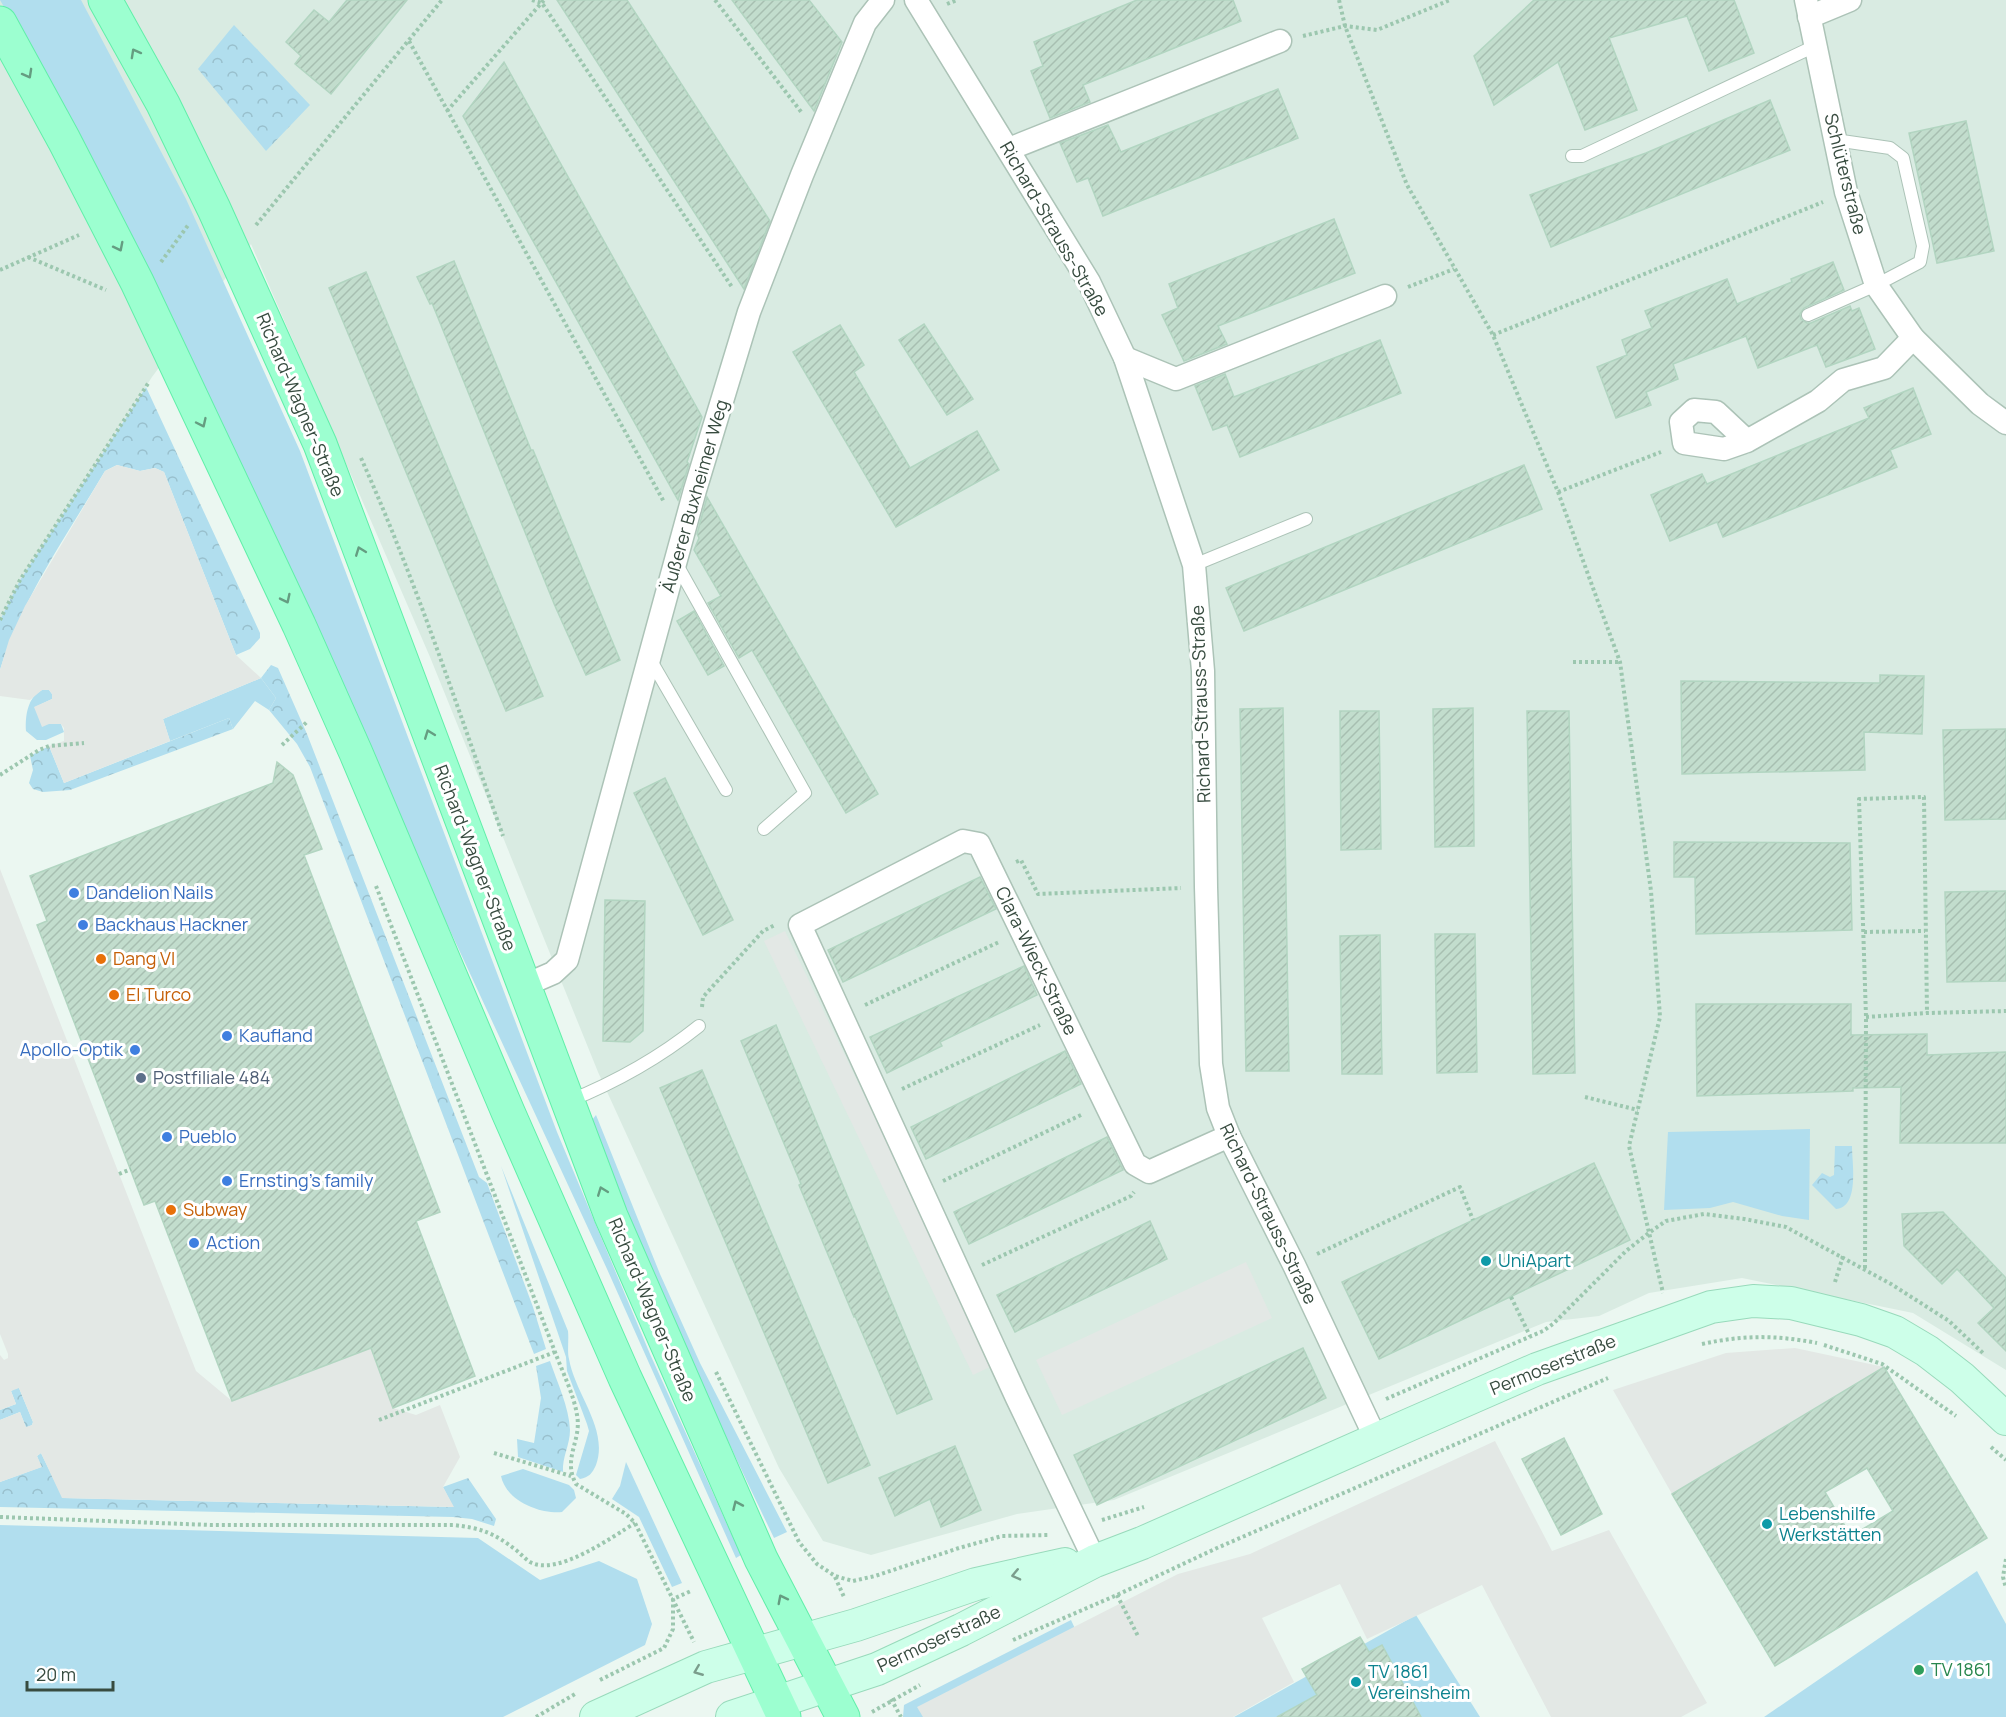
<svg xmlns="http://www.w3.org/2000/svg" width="2006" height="1717" font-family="Manrope,sans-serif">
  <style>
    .residential { fill: #d9ebe2 }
    .grass { fill: #b1deee }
    .forest { fill: url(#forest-crowns) }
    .parking { fill: #e3e8e5 }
    .building { fill: url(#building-hatch); stroke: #b2d5c1; stroke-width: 1.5; fill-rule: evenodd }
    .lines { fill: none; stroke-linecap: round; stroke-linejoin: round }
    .lane-casing { stroke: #acc3b7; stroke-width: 14 }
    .street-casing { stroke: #acc3b7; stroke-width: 25 }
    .secondary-casing { stroke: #98dabb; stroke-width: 34 }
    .primary-casing { stroke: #61efa9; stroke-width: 35 }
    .path { stroke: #9cc7af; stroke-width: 4; stroke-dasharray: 3 3; stroke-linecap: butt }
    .lane { stroke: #fff; stroke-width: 12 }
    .street { stroke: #fff; stroke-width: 22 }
    .secondary { stroke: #cdffe9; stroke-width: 32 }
    .primary { stroke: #9cffd0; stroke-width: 33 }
    .oneway { stroke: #659d81 }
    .oneway2 { stroke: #7b9d8c }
    .shop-dot { fill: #3f7fe0; stroke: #fff; stroke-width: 2 }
    .food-dot { fill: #e8710a; stroke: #fff; stroke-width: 2 }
    .service-dot { fill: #5c6f8a; stroke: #fff; stroke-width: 2 }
    .culture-dot { fill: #0f9aa8; stroke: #fff; stroke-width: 2 }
    .leisure-dot { fill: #2e9e5b; stroke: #fff; stroke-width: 2 }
    .labels { text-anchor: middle; stroke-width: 6; stroke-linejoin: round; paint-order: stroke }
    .street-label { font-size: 18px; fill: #384c40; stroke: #fff }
    .shop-label { font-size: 18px; fill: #366cbe; stroke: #fff; text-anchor: start }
    .food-label { font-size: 18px; fill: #c56008; stroke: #fff; text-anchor: start }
    .service-label { font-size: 18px; fill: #4e5e75; stroke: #fff; text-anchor: start }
    .culture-label { font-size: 18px; fill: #0d838f; stroke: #fff; text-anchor: start }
    .leisure-label { font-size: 18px; fill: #27864d; stroke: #fff; text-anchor: start }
  </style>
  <defs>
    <pattern id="forest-crowns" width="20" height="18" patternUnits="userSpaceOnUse" patternTransform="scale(1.5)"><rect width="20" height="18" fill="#b1deee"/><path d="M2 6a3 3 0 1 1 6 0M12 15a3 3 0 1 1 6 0" fill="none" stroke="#99c0cd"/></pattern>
    <pattern id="building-hatch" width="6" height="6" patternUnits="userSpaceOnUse" patternTransform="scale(1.5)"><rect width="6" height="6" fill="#c2ddcd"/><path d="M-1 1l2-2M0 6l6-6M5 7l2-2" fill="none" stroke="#a7bfb1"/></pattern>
  </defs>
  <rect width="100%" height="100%" fill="#ebf7f1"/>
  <polygon class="residential" points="0,0 2006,0 2006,1370 1913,1313 1742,1278 1649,1293 1599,1316 1546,1322 1114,1500 1017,1514 871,1555 823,1541 779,1468 598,1072 430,657 251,244 152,377 20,580 0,620"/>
  <g class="grass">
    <polygon points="0,0 81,0 186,199 300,451 557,1132 650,1354 741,1555 736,1558 607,1269 154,292 52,90"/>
    <polygon points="261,678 276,698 269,710 255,701 233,729 229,718 170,741 163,719"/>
    <path d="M42,690H49L52,694V699L35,707L49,724H61L64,732L46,740H37L26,731C25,715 28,697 42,690Z"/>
    <path d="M596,1115L660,1274L700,1363L787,1532L774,1538C708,1401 645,1263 592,1120Z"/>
    <polygon points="1810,1129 1809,1220 1782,1216 1733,1202 1710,1208 1664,1210 1668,1132"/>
    <path d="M501,1166L568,1331C569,1340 567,1351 569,1359C575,1394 609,1429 596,1465C592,1474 589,1477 580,1479L576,1475L589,1431L587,1424L567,1371L566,1357Z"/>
    <polygon points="626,1462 682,1583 672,1587 639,1517 612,1499 620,1486"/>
    <path d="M523,1469L569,1485L574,1490L576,1498L562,1512C540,1514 506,1501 501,1476Z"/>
    <polygon points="0,1525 478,1538 540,1580 599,1561 637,1579 652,1624 645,1645 503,1717 0,1717"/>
    <polygon points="1977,1571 2006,1624 2006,1717 1764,1717"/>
    <polygon points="1416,1615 1480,1717 1234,1717"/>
    <polygon points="1071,1620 1078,1635 945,1717 903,1717 904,1705"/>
  </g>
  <g class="forest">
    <polygon points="234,25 310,105 266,151 198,69"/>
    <path d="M146,387L260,633V638L250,649L236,655L164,472L155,468L140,471L117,465L105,471C67,535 22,598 0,670V620L20,580Z"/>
    <polygon points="271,665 278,668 307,734 479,1177 487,1183 533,1307 546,1349 534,1354 310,767 297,744 269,710 276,698 261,678"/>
    <polygon points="229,718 233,729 70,790 43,792 33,789 29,783 33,770 30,756 49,746 64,783"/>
    <path d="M1835,1146H1852C1852,1163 1860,1207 1836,1209L1812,1185L1822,1173L1830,1177L1834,1175Z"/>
    <path d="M550,1361C557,1382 569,1407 570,1430C570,1445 562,1457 563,1472L518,1457L517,1439L534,1443L541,1398L536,1366Z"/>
    <polygon points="16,1388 19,1388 33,1422 32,1425 26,1428 20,1412 0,1420 0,1410 16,1404 11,1391"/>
    <polygon points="41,1453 63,1498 453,1507 443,1487 468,1478 496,1519 494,1526 472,1519 453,1517 0,1507 0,1482 41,1467 37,1456"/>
  </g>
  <g class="parking">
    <polygon points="117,465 140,471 155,468 164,472 236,655 261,678 163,719 170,741 64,783 49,746 64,741 64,728 61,724 49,724 42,727 34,707 52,699 52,694 49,690 42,690 30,700 0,696 0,670 9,640 25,606 105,471"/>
    <polygon points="0,869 196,1371 232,1401 371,1348 393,1408 416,1415 440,1405 460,1457 443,1487 454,1507 62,1498 41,1453 37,1456 42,1467 0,1482 0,1420 20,1412 26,1427 32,1425 33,1422 19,1388 11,1391 16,1404 0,1410 0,1355 4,1360 8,1358 8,1354 0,1334"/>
    <polygon points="785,931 994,1365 973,1375 764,941"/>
    <polygon points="1246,1262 1272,1318 1062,1415 1036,1360"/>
    <polygon points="1795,1348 1884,1367 1672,1494 1613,1390 1726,1353"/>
    <polygon points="1495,1441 1552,1551 1609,1530 1707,1703 1681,1717 1551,1717 1482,1585 1367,1639 1340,1584 1262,1618 1294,1682 1233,1717 923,1717 917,1707 1178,1574 1250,1554"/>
  </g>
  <g class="building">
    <polygon points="347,0 407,0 331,94 295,64 301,56 286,42 314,10 329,22"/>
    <polygon points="557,0 627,0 770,221 744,289"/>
    <polygon points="732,0 809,0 842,42 814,111"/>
    <polygon points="1137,0 1233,0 1241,21 1083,85 1090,102 1050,118 1031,71 1043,66 1034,42"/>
    <polygon points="1534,0 1734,0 1754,53 1709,71 1687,16 1609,38 1637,110 1585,130 1558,62 1494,105 1474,56"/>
    <polygon points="504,62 702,417 687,462 689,464 678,500 463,116"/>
    <polygon points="1278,89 1298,138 1103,216 1088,178 1077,182 1060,143 1108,125 1121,152"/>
    <polygon points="1770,100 1790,150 1551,247 1530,195 1646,153"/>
    <polygon points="1966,121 1994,251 1937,263 1909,133"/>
    <polygon points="1334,219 1355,273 1218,326 1227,344 1184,361 1162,315 1178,308 1169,284"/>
    <polygon points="454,261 531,450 533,450 620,660 586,675 555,606 432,303 430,304 417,277"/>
    <polygon points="1833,262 1844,290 1804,308 1800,314 1801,319 1807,323 1811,323 1850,306 1852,311 1859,308 1875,349 1826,367 1817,345 1758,368 1746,336 1673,364 1678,379 1646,392 1651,405 1616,418 1597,367 1627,355 1622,340 1652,328 1645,311 1727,279 1737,304 1792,282 1791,279"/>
    <polygon points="366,272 543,696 506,711 329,288"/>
    <polygon points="924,324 973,399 947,415 899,340"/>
    <polygon points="840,325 864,365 854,372 910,468 977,431 999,470 896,527 793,352"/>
    <polygon points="1380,340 1401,393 1240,457 1227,425 1213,430 1195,386 1225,374 1234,397"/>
    <polygon points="1913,388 1931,434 1890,450 1897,467 1723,537 1717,522 1670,541 1651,495 1702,474 1707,484 1869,418 1864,408"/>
    <polygon points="1524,465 1542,509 1244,631 1226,588"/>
    <polygon points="707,497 878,794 846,813 752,650 739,658 708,603 721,596 694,550 699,538 697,534"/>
    <polygon points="694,611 724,666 708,675 677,621"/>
    <polygon points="1880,675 1924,676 1922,734 1864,732 1865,770 1682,774 1681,681 1880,683"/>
    <polygon points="1283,708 1289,1071 1246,1071 1240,709"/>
    <polygon points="1473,708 1474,846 1435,847 1433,709"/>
    <polygon points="1340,711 1379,711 1381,849 1341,850"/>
    <polygon points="1527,711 1569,711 1575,1073 1533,1074"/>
    <polygon points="2006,729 2006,819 1945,820 1943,730"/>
    <polygon points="277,762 293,775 322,849 304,855 440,1212 416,1221 475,1376 393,1408 371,1348 232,1401 155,1201 144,1205 37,925 47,921 30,876 273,783"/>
    <polygon points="665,778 733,920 703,935 634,793"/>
    <polygon points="1674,842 1850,843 1852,930 1696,934 1695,877 1674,877"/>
    <polygon points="980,877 996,909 843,982 828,950"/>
    <polygon points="2006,891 2006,981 1947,982 1945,892"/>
    <polygon points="605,900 645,901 643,1031 630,1042 603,1041"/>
    <polygon points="1435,934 1475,934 1477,1072 1437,1073"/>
    <polygon points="1380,935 1382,1074 1342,1074 1340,936"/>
    <polygon points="1024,966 1037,995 940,1042 942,1046 887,1073 870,1037"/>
    <polygon points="1696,1004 1851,1004 1851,1035 1927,1034 1927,1055 2006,1052 2006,1143 1900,1143 1901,1087 1853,1088 1853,1091 1697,1096"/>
    <polygon points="776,1025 932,1399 897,1414 855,1316 854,1317 799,1185 801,1184 741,1041"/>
    <polygon points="1065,1051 1081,1084 926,1159 911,1127"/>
    <polygon points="702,1070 870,1465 828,1483 660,1088"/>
    <polygon points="1107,1137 1123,1170 969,1244 954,1212"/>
    <polygon points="1594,1163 1630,1240 1379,1359 1342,1282"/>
    <polygon points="1943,1212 2006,1278 2006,1351 1978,1323 1994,1308 1957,1269 1942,1284 1904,1246 1902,1214"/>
    <polygon points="1150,1221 1167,1259 1015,1332 997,1295"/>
    <polygon points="1303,1348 1326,1398 1097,1505 1074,1455"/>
    <path d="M1884,1367L1987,1538L1775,1666L1672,1494ZM1867,1468L1893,1511L1851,1536L1825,1492Z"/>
    <polygon points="1564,1438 1602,1514 1561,1535 1522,1459"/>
    <polygon points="955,1446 981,1510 941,1527 930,1499 895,1516 879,1478"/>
    <polygon points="1360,1637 1369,1652 1382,1645 1421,1717 1277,1717 1317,1695 1302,1669"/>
  </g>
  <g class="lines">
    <defs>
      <g id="lane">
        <polyline points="1572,156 1582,156 1815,46"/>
        <polyline points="1808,315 1876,285 1920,262 1923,246 1903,158 1890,148 1835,140"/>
        <polyline points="676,563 805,793 764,829"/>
        <polyline points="1194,565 1306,519"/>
        <polyline points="650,659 726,790"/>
        <path d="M569,1101C616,1082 659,1058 699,1026"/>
      </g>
      <g id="street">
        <polyline points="916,0 1089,282 1125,358 1194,565 1203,671 1206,887 1211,1064 1218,1108 1229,1136 1294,1265 1376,1439"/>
        <polyline points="1806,0 1846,192 1876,285 1913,338 1980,404 2006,423"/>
        <polyline points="1809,17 1850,0"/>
        <polyline points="1009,149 1280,41"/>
        <polyline points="1125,358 1176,379 1385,296"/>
        <polyline points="1747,441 1724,449 1684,443 1681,422 1694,410 1716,412 1747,441 1818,401 1843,380 1884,368 1913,338"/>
        <polyline points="523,986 553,973 567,960 695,490 749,312 802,175 865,23 883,0"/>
        <polyline points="1095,1561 1017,1398 800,925 963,841 979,844 1135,1164 1149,1172 1229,1136"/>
      </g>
      <g id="secondary">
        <polyline points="596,1717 706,1667 856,1625 976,1584 1065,1564"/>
        <polyline points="732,1717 877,1669 961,1630 1095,1561 1142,1543 1411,1424 1537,1369 1711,1307 1753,1301 1791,1303 1861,1320 1895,1332 1927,1351 1962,1378 2006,1419"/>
      </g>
      <g id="primary">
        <polyline points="105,0 163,104 214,209 320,444 611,1216 761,1559 843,1717"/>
        <polyline points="0,23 64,140 137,282 299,625 356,753 508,1112 625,1378 784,1717"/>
      </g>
    </defs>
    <use href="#lane" class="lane-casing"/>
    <use href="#street" class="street-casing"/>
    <use href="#secondary" class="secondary-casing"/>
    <use href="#primary" class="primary-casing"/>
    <g class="path">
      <polyline points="532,0 542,3 732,287"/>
      <polyline points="715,0 802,113"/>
      <polyline points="1339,0 1345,26 1407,185 1493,335 1558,492 1620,662 1651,891 1660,1017 1629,1146 1663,1293"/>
      <polyline points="947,4 957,0"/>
      <polyline points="1303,36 1345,26 1377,30 1450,0"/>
      <polyline points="409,41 664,502"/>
      <polyline points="447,111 544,0"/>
      <polyline points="256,225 442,0"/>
      <polyline points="28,257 106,290"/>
      <polyline points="161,262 189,224"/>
      <polyline points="0,270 79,235"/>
      <polyline points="1408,287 1454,269"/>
      <polyline points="1493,335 1823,202"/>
      <path d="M361,458C416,581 458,709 503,836"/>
      <polyline points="1558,492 1661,452"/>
      <polyline points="0,620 20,580 149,382"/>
      <polyline points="1573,662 1620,662"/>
      <polyline points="282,745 308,721"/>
      <polyline points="0,775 39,750 49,746 84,743"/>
      <polyline points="1016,862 1021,860 1038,894 1181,888"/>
      <path d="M376,886L555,1352C562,1371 574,1395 577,1415C582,1441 562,1458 576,1484L626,1514L635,1523L694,1642"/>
      <polyline points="1864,932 1925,931"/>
      <polyline points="865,1005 999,942"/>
      <polyline points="702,1007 703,997 763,931 775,925"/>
      <polyline points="1866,1017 1927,1013 2006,1011"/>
      <polyline points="902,1089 1040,1025"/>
      <polyline points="1585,1097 1638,1110"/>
      <polyline points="119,1174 131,1169"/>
      <polyline points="943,1181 1083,1114"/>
      <polyline points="1317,1254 1460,1187 1473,1220"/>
      <polyline points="982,1265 1131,1196 1134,1192"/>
      <polyline points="1865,1268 1866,1017 1859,799 1924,797 1927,1013"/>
      <polyline points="1835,1282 1843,1256"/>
      <polyline points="1511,1297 1530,1336"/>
      <path d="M1702,1344C1744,1335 1775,1335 1817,1343"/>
      <polyline points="1824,1345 1882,1364 1956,1416"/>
      <polyline points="716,1372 799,1542 817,1564 835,1576 853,1581 875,1576 959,1548 1002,1536 1049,1535"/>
      <polyline points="1386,1399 1543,1331 1553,1324 1626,1251 1650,1232 1666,1221 1704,1214 1744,1219 1786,1227 1891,1284 1949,1321 1984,1354"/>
      <polyline points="379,1420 555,1352"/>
      <polyline points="1991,1447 2006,1460"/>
      <polyline points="494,1453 571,1476"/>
      <path d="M0,1517L211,1525H453C481,1528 494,1533 516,1550C521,1554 525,1559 530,1562C557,1577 612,1537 635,1523"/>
      <polyline points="1102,1520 1144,1507"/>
      <polyline points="2006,1559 2003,1577 2006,1588"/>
      <polyline points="835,1577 844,1597"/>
      <polyline points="1117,1595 1138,1636"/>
      <polyline points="1013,1640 1117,1595 1217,1548 1608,1378"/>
      <polyline points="600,1680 664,1648 673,1629 673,1599 691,1591"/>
      <polyline points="891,1699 901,1717"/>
      <polyline points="872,1712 920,1685"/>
      <polyline points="536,1717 575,1694"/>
    </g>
    <use href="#lane" class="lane"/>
    <use href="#street" class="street"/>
    <use href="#secondary" class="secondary"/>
    <use href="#primary" class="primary"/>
  </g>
  <defs><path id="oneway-chevron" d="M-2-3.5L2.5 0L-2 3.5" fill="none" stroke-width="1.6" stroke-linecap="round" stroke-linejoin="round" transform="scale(1.5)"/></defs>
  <g class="oneway">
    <use href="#oneway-chevron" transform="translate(135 53) rotate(-119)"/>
    <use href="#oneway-chevron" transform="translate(28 74) rotate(61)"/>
    <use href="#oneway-chevron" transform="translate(119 247) rotate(63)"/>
    <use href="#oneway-chevron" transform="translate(202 423) rotate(65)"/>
    <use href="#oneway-chevron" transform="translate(360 551) rotate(-111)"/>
    <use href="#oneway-chevron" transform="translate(286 599) rotate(64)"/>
    <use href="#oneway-chevron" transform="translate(429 734) rotate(-111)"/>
    <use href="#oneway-chevron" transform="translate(602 1191) rotate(-111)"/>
    <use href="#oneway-chevron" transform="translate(737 1505) rotate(-114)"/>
    <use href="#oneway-chevron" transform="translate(782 1599) rotate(-117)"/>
  </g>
  <g class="oneway2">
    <use href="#oneway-chevron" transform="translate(1016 1575) rotate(167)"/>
    <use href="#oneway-chevron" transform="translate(698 1671) rotate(158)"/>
  </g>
  <g class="shop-dot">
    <circle cx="74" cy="893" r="6"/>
    <circle cx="83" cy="925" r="6"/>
    <circle cx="227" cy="1036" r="6"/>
    <circle cx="135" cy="1050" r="6"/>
    <circle cx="167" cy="1137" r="6"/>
    <circle cx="227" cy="1181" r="6"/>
    <circle cx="194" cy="1243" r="6"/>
  </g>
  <g class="food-dot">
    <circle cx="101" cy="959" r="6"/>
    <circle cx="114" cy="995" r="6"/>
    <circle cx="171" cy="1210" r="6"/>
  </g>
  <circle class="service-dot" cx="141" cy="1078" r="6"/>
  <g class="culture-dot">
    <circle cx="1486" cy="1261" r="6"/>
    <circle cx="1767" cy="1524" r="6"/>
    <circle cx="1356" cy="1682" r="6"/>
  </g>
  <circle class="leisure-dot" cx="1919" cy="1670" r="6"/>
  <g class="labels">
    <g class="street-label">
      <text transform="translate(1845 174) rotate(76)" y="6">Schlüterstraße</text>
      <text transform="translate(1054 229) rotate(60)" y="6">Richard-Strauss-Straße</text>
      <text transform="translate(300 405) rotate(67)" y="6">Richard-Wagner-Straße</text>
      <text transform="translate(695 496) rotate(-74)" y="6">Äußerer Buxheimer Weg</text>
      <text transform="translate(1201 704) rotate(-92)" y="6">Richard-Strauss-Straße</text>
      <text transform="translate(475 858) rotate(69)" y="6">Richard-Wagner-Straße</text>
      <text transform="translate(1036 961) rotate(64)" y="6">Clara-Wieck-Straße</text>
      <text transform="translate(1268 1214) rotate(64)" y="6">Richard-Strauss-Straße</text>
      <text transform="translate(652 1310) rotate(67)" y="6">Richard-Wagner-Straße</text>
      <text transform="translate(1553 1365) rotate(-22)" y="6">Permoserstraße</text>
      <text transform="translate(939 1639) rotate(-25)" y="6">Permoserstraße</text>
    </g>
    <g class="shop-label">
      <text x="86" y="899">Dandelion Nails</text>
      <text x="95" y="931">Backhaus Hackner</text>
      <text x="239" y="1042">Kaufland</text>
      <text x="123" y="1056" text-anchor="end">Apollo-Optik</text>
      <text x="179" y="1143">Pueblo</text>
      <text x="239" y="1187">Ernsting's family</text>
      <text x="206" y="1249">Action</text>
    </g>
    <g class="food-label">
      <text x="113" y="965">Dang VI</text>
      <text x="126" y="1001">El Turco</text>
      <text x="183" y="1216">Subway</text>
    </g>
    <g class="service-label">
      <text x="153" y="1084">Postfiliale 484</text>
    </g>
    <g class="culture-label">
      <text x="1498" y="1267">UniApart</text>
      <text x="1779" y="1520">Lebenshilfe<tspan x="1779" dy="21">Werkstätten</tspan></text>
      <text x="1368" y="1678">TV 1861<tspan x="1368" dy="21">Vereinsheim</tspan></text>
    </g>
    <g class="leisure-label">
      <text x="1931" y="1676">TV 1861</text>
    </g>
  </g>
  <path d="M27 1681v9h86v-9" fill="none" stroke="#384c40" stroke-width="3"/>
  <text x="36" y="1681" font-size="18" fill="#384c40" stroke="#ffffff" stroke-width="4.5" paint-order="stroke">20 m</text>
</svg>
